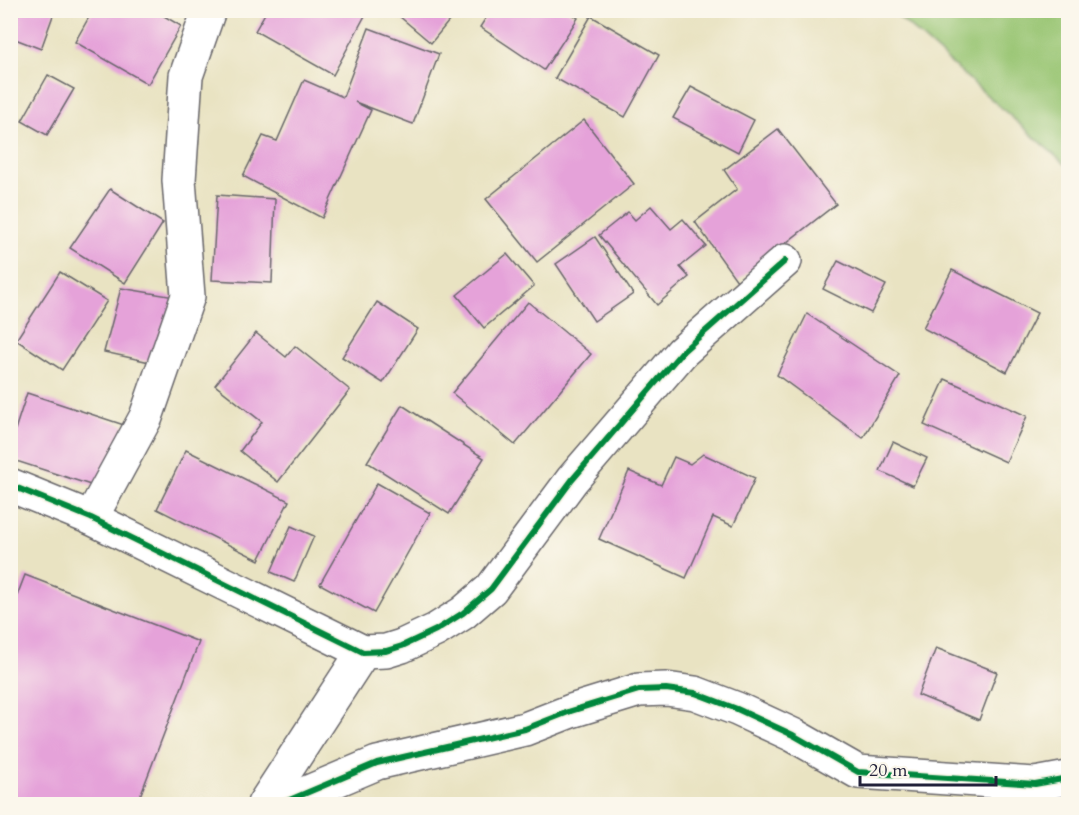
<svg xmlns="http://www.w3.org/2000/svg" width="1079" height="815" font-family="Cardo,serif">
  <style>
    .green { fill: #98c572; stroke: #5d7456; stroke-width: 1.5 }
    .building { fill: #e5a2d9 }
    .lines { fill: none; stroke-linecap: round; stroke-linejoin: round }
    .minor-casing { stroke: #68666a; stroke-width: 36 }
    .minor { stroke: #fff; stroke-width: 33 }
    .cycleway-casing { stroke: #fbf7ec; stroke-width: 10 }
    .cycleway { stroke: #00873e; stroke-width: 6 }
  </style>
  <rect width="100%" height="100%" fill="#fbf7ec"/>
  <filter id="ink" filterUnits="userSpaceOnUse"><feTurbulence type="fractalNoise" baseFrequency=".0167" numOctaves="2"/><feDisplacementMap in="SourceGraphic" scale="12" xChannelSelector="R" yChannelSelector="G"/><feConvolveMatrix kernelMatrix="1 2 1 2 8 2 1 2 1" color-interpolation-filters="sRGB"/></filter>
  <filter id="wash" filterUnits="userSpaceOnUse"><feTurbulence type="fractalNoise" baseFrequency=".008" numOctaves="4" result="noise"/><feDisplacementMap in="SourceGraphic" scale="24" xChannelSelector="R" yChannelSelector="G"/><feGaussianBlur stdDeviation="1.35" result="paint"/><feColorMatrix in="noise" values="0 0 0 0 0 0 0 0 0 0 0 0 0 0 0 0 0 1.4 0 .05"/><feComposite in="paint" operator="in"/></filter>
  <g filter="url(#wash)">
    <rect width="100%" height="100%" fill="#e9e3c2"/>
    <polygon class="green" points="892,11 1068,11 1068,167"/>
    <g id="blocks">
      <g class="building">
        <polygon points="19,10 55,10 41,49 10,37"/>
        <polygon points="93,10 154,10 181,26 148,84 75,42"/>
        <polygon points="267,10 368,10 333,75 255,31"/>
        <polygon points="392,10 458,10 431,43"/>
        <polygon points="491,10 566,10 578,18 544,70 480,27"/>
        <polygon points="591,16 659,55 625,117 555,78"/>
        <polygon points="369,28 439,54 413,124 355,102 371,110 322,218 243,176 263,136 277,141 304,80 343,97"/>
        <polygon points="48,75 74,89 47,135 22,121"/>
        <polygon points="691,87 754,120 738,152 673,118"/>
        <polygon points="584,120 634,184 537,262 486,199"/>
        <polygon points="778,129 836,204 737,281 695,222 737,189 724,170"/>
        <polygon points="110,189 163,223 125,283 70,248"/>
        <polygon points="217,195 275,199 272,283 212,280"/>
        <polygon points="651,206 671,229 683,219 706,246 680,267 689,277 657,305 599,235 628,212 635,220"/>
        <polygon points="595,237 633,294 594,321 556,264"/>
        <polygon points="507,254 534,286 484,328 457,295"/>
        <polygon points="838,261 886,285 871,313 823,289"/>
        <polygon points="952,270 1037,313 1007,372 923,328"/>
        <polygon points="60,272 107,301 62,370 16,340"/>
        <polygon points="121,288 175,297 159,364 104,352"/>
        <polygon points="377,302 418,329 383,383 342,357"/>
        <polygon points="528,302 591,354 515,445 452,393"/>
        <polygon points="807,314 900,376 863,438 777,375"/>
        <polygon points="256,333 286,357 295,346 350,390 278,482 240,451 262,422 215,385"/>
        <polygon points="945,379 1027,416 1006,462 924,425"/>
        <polygon points="27,393 124,425 103,489 10,459 10,445"/>
        <polygon points="402,405 484,458 449,514 367,462"/>
        <polygon points="893,442 927,458 913,486 880,471"/>
        <polygon points="186,450 289,501 259,560 157,509"/>
        <polygon points="703,454 755,478 733,526 713,517 686,578 599,539 629,471 661,485 674,457 690,464"/>
        <polygon points="377,483 430,513 374,613 320,584"/>
        <polygon points="291,526 314,536 294,582 271,572"/>
        <polygon points="25,575 199,642 137,804 10,804 10,614"/>
        <polygon points="936,648 997,672 979,720 918,695"/>
      </g>
    </g>
  </g>
  <g filter="url(#ink)">
    <use href="#blocks" fill-opacity="0" stroke="#68666a" stroke-width="1.5"/>
    <g class="lines">
      <defs>
        <g id="minor">
          <polyline points="10,485 91,518 363,652 386,651 402,646 436,630 463,613 491,589 572,480 682,352 785,261"/>
          <polyline points="91,518 146,417 188,296 179,180 186,76 209,10"/>
          <polyline points="264,804 363,652"/>
          <polyline points="280,804 377,763 525,729 571,711 639,690 666,689 695,693 737,709 793,735 858,772 1035,784 1068,778"/>
        </g>
      </defs>
      <use href="#minor" class="minor-casing"/>
      <use href="#minor" class="minor"/>
      <defs>
        <g id="cycleway">
          <polyline points="10,485 91,518 363,652 386,651 402,646 436,630 463,613 491,589 572,480 682,352 785,261"/>
          <polyline points="280,804 377,763 525,729 571,711 639,690 666,689 695,693 737,709 793,735 858,772 1035,784 1068,778"/>
        </g>
      </defs>
      <use href="#cycleway" class="cycleway-casing"/>
      <use href="#cycleway" class="cycleway"/>
    </g>
  </g>
  <rect width="1079" height="815" fill="none" stroke="#fbf7ec" stroke-width="36"/>
  <path d="M860 776v9h136v-9" fill="none" stroke="#22223b" stroke-width="3"/>
  <text x="869" y="776" font-size="18" fill="#22223b" stroke="#fbf7ec" stroke-width="4.5" paint-order="stroke">20 m</text>
</svg>
